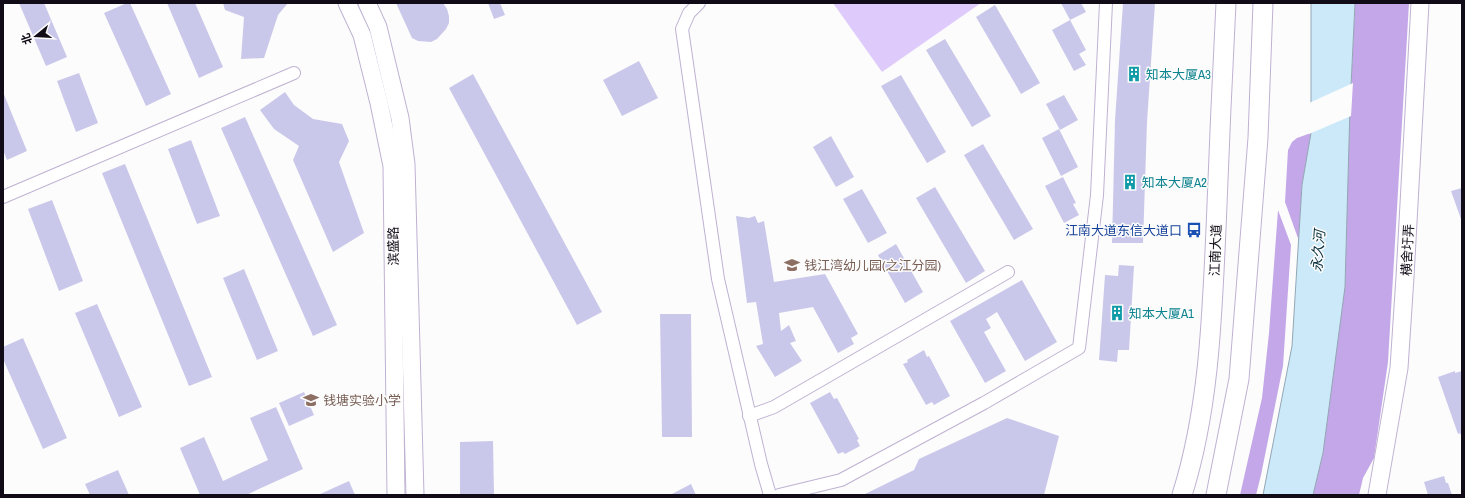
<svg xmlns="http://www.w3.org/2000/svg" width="1465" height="498" font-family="'Archivo Narrow','Noto Sans SC',sans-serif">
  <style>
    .green { fill: #dfcbfb }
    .forest { fill: #c3a7e8 }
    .water { fill: #cbe9f8; stroke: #93a6b4 }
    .pier { fill: #fcfcfc }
    .building { fill: #cac8ea }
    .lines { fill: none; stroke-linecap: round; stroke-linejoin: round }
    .street-casing { stroke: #bfb2d2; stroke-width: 14 }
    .secondary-casing { stroke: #bfb2d2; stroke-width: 19 }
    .primary-casing { stroke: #bfb2d2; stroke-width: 21 }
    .street { stroke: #fff; stroke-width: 12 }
    .secondary { stroke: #fff; stroke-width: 17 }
    .primary { stroke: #fff; stroke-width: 19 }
    .labels { text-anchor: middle; stroke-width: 3; stroke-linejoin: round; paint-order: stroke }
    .culture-label { font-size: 13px; fill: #0d838f; stroke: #fcfcfc; text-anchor: start }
    .transit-label { font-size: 13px; fill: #164399; stroke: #fcfcfc; text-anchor: end }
    .street-label { font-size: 13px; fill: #100b16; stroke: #fcfcfc }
    .education-label { font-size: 13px; fill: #785e54; stroke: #fcfcfc; text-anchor: start }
    .water-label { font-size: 14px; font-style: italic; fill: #093140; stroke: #fcfcfc }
  </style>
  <rect width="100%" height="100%" fill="#fcfcfc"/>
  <polygon class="green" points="833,3 981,3 882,72"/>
  <g class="forest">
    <polygon points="1355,3 1409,3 1388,362 1374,458 1363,478 1359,495 1313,495 1323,453 1350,107"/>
    <polygon points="1311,133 1302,185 1299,241 1285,202 1288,150 1292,142 1297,138"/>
    <polygon points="1278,210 1291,245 1283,366 1261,475 1256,495 1240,495 1262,398 1269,333"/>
  </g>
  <polygon class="water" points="1311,3 1355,3 1350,107 1345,287 1323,453 1313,495 1263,495 1292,346 1302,185 1311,133"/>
  <polygon class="pier" points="1353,83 1351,116 1309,134 1309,103"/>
  <g class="building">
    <polygon points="19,3 44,3 67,57 46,66"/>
    <polygon points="127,3 130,3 171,94 146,106 104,13"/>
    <polygon points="167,3 195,3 223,67 199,78"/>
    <polygon points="223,3 288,3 278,15 264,58 241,59 244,17 225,10"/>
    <polygon points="396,3 443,3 447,9 449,16 449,23 446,29 437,39 431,42 418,41 412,38"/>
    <polygon points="488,3 500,3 505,15 494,19"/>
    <polygon points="1061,3 1081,3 1086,12 1070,20"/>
    <polygon points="1123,3 1155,3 1147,122 1143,243 1112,243 1115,120"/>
    <polygon points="995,5 1040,83 1021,94 976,17"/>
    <polygon points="1070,20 1086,50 1079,54 1086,65 1074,71 1052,30"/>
    <polygon points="945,39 991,116 972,127 926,50"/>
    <polygon points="639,61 658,98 622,116 603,80"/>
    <polygon points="79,73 98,123 76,132 57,81"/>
    <polygon points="473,74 602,312 577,325 449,88"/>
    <polygon points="901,75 946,152 927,163 881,86"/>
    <polygon points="3,92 27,151 7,160 3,150"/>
    <polygon points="285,92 294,105 313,119 342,124 349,141 339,162 364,233 333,252 293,160 299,146 274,129 260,110"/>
    <polygon points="1064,95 1078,120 1060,130 1046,104"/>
    <polygon points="245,117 337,325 313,336 221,128"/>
    <polygon points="1059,129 1078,167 1061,176 1042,138"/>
    <polygon points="831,136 854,177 836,187 813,147"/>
    <polygon points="191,140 220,216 197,224 168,149"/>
    <polygon points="983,144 1033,229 1014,240 964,155"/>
    <polygon points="125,164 212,377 189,386 102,173"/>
    <polygon points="1063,177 1076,203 1073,204 1079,215 1064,223 1045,186"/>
    <polygon points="935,187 985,271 966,283 916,198"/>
    <polygon points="1462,188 1462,222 1451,191"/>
    <polygon points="862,189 887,233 868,243 843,199"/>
    <polygon points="52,200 83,281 59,291 28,209"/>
    <polygon points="736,216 749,218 755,216 758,223 764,221 774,282 825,274 858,334 851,338 854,344 838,353 813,307 779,313 781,331 789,325 796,341 790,343 802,361 775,377 756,346 763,344 756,302 747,303"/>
    <polygon points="896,244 923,292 905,303 878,255"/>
    <polygon points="1119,265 1134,266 1129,350 1118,350 1117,362 1099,360 1105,275 1118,276"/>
    <polygon points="244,269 278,351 257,360 223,278"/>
    <polygon points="1022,280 1057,342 1025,361 997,312 986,319 991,328 984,332 1006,371 985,383 950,321"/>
    <polygon points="97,304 142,407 119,417 75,313"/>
    <polygon points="660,314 691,314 692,437 662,437"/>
    <polygon points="23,338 67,438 43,449 3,359 3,347"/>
    <polygon points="924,350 927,357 929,356 950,396 934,405 932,402 926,405 903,364 908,362 907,360"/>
    <polygon points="1455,371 1455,373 1462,371 1462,438 1460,433 1458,434 1438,377"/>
    <polygon points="304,392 314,415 289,426 279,403"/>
    <polygon points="830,392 834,399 837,398 859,439 857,440 860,446 845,454 843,452 838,454 810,403"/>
    <polygon points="276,407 303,469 246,495 200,495 180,448 204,437 223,481 268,460 250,418"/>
    <polygon points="1007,418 1059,436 1044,495 863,495 914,470 919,459"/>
    <polygon points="493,441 494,495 460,495 460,442"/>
    <polygon points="118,470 129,495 90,495 85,484"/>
    <polygon points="1444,476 1446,483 1448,483 1452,495 1428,495 1424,482"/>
    <polygon points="349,481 355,495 318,495"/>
    <polygon points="691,484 696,495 670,495"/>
  </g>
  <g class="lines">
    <defs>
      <g id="street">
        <polyline points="699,3 689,13 682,29 718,279 761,464 770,495"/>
        <polyline points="3,197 294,73"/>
        <polyline points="749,416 774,407 1008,272"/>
        <polyline points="779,495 841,480 984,403 1079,348 1097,195 1106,3"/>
      </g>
      <g id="secondary">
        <polyline points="347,3 362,35 379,103 392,166 396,495"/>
        <polyline points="367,3 378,27 400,118 406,164 415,495"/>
        <polyline points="1377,495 1399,368 1405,277 1420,3"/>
      </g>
      <g id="primary">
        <path d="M1182,495C1209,410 1212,318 1216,229C1219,154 1222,78 1226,3"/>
        <polyline points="1216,495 1239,379 1258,138 1263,3"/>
      </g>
    </defs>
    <use href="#street" class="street-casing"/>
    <use href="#secondary" class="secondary-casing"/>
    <use href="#primary" class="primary-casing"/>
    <use href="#street" class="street"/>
    <use href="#secondary" class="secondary"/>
    <use href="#primary" class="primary"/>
  </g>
  <defs>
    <symbol id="building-bare" viewBox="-9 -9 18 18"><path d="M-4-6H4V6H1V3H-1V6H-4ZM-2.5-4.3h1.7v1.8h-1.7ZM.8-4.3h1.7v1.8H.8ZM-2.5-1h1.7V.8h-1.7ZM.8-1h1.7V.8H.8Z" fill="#0f9aa8" stroke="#fcfcfc" stroke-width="2.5" paint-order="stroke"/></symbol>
    <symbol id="bus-bare" viewBox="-9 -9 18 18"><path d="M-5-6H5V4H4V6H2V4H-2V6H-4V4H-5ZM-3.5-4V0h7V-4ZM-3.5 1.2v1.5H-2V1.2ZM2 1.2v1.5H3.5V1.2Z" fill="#1a4fb4" stroke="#fcfcfc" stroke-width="2.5" paint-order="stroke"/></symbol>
    <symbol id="school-bare" viewBox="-9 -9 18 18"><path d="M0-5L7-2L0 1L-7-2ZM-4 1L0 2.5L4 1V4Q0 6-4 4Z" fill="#8d6e63" stroke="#fcfcfc" stroke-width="2.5" paint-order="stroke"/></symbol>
  </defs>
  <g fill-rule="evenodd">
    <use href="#building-bare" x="1123" y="63" width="22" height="22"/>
    <use href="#building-bare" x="1119" y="171" width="22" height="22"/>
    <use href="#bus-bare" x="1183" y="219" width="22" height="22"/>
    <use href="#school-bare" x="781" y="254" width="22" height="22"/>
    <use href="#building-bare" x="1106" y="302" width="22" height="22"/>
    <use href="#school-bare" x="300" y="389" width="22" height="22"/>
  </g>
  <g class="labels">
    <g class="culture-label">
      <text x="1146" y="79">知本大厦A3</text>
      <text x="1142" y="187">知本大厦A2</text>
      <text x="1129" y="318">知本大厦A1</text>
    </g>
    <g class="transit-label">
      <text x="1182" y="235">江南大道东信大道口</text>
    </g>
    <g class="street-label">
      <text transform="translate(393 246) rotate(-91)" y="5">滨盛路</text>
      <text transform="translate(1215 250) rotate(-88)" y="5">江南大道</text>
      <text transform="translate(1407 250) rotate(-87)" y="5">横舍圩弄</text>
    </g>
    <g class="education-label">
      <text x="804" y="270">钱江湾幼儿园(之江分园)</text>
      <text x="323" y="405">钱塘实验小学</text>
    </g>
    <g class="water-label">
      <text transform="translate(1318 251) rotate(-85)" y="5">永久河</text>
    </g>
  </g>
  <rect width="1465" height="498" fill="none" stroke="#100b16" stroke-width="8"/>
  <g transform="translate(36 36) rotate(252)" stroke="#fcfcfc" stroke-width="3" paint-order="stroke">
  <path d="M0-3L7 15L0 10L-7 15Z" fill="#100b16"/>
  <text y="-6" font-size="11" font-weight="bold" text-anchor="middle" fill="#100b16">北</text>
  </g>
</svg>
